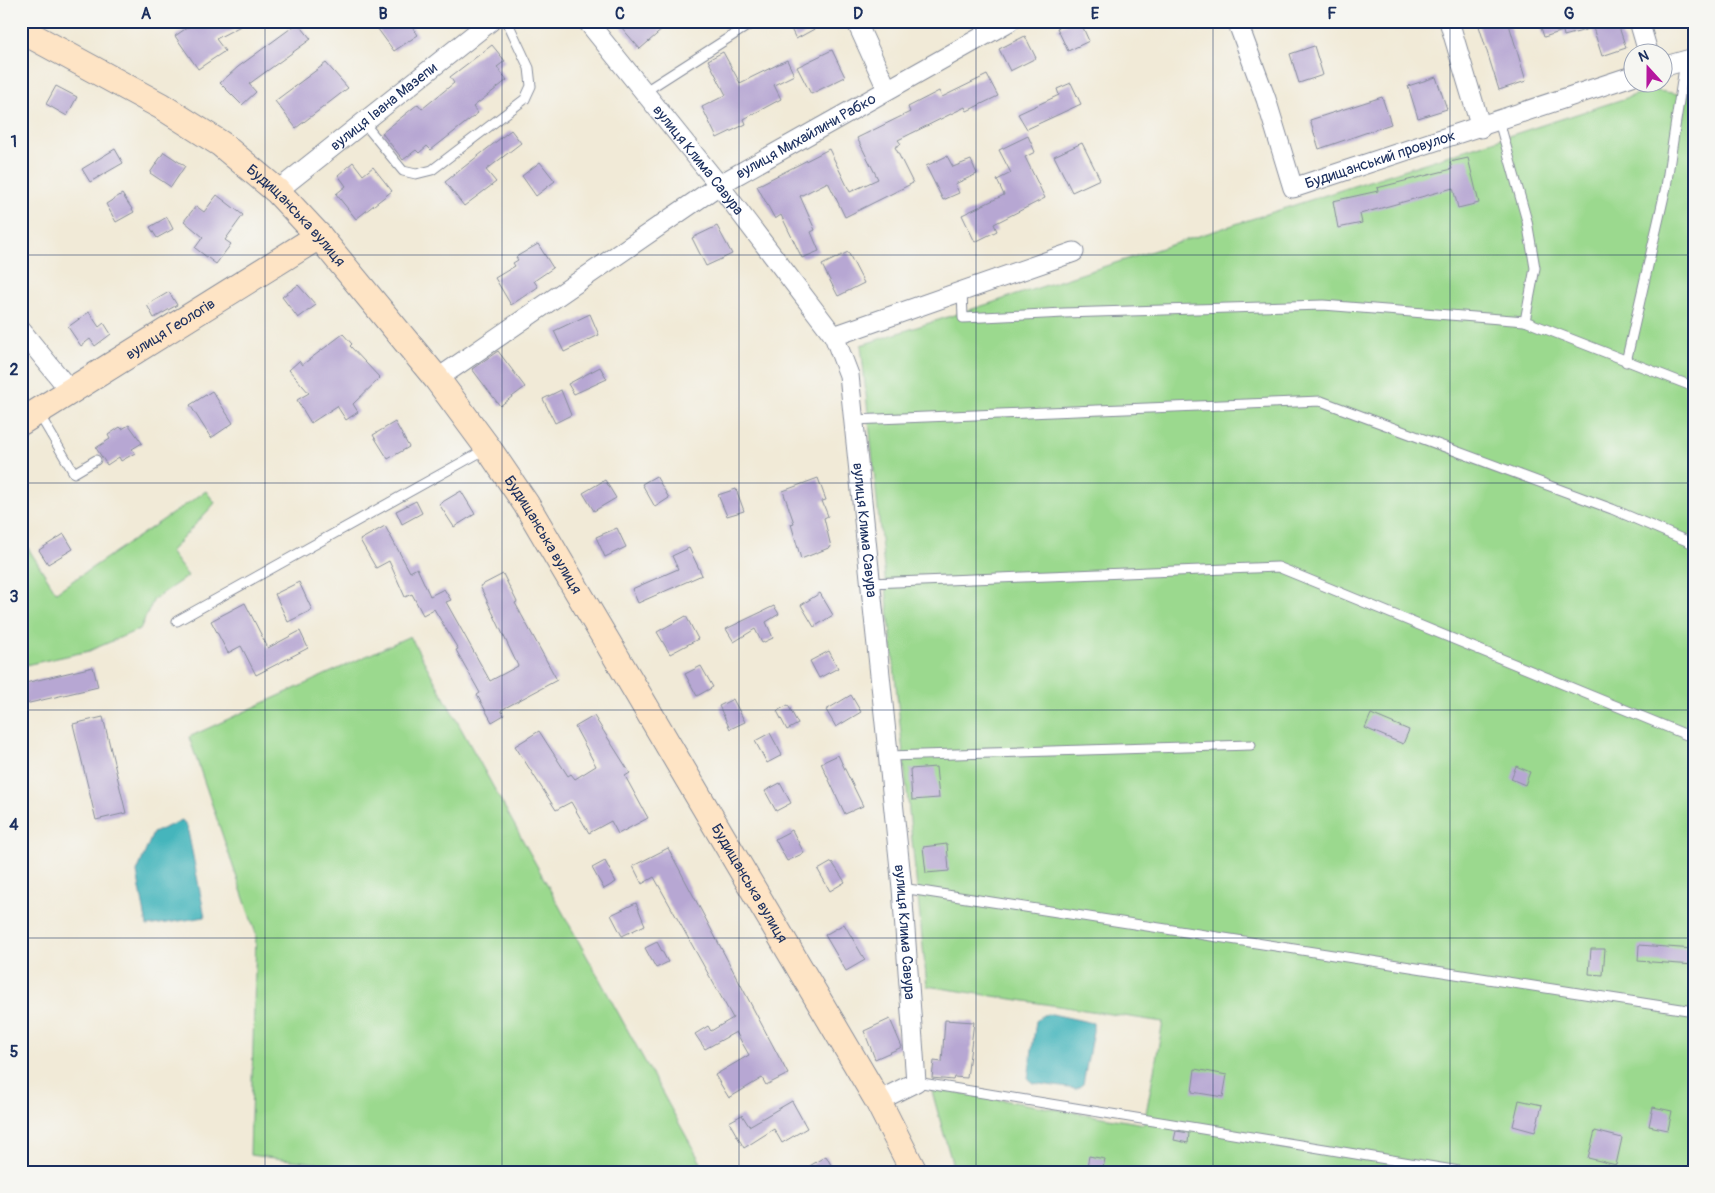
<svg xmlns="http://www.w3.org/2000/svg" width="1715" height="1193" font-family="Pangolin,sans-serif">
  <style>
    .green { fill: #9bd98e; stroke: #5b8476 }
    .water { fill: #45b5bc; stroke: #30728d }
    .building { fill: #b7a7d3 }
    .lines { fill: none; stroke-linecap: round; stroke-linejoin: round }
    .lane-casing { stroke: #868c9a; stroke-width: 11 }
    .street-casing { stroke: #868c9a; stroke-width: 21 }
    .secondary-casing { stroke: #868c9a; stroke-width: 28 }
    .lane { stroke: #fff; stroke-width: 9 }
    .street { stroke: #fff; stroke-width: 19 }
    .secondary { stroke: #fee4c5; stroke-width: 26 }
    .grid { fill: none; stroke: #1b2f5e; stroke-width: 1; stroke-opacity: 0.55 }
    .labels { text-anchor: middle; stroke-width: 4; stroke-linejoin: round; paint-order: stroke }
    .street-label { font-size: 15px; fill: #1b2f5e; stroke: #f6f6f2 }
    .neatline { fill: none; stroke: #1b2f5e; stroke-width: 2 }
    .grid-label { font-size: 16px; text-anchor: middle; font-weight: bold; fill: #1b2f5e }
  </style>
  <rect width="100%" height="100%" fill="#f6f6f2"/>
  <filter id="ink" filterUnits="userSpaceOnUse"><feTurbulence type="fractalNoise" baseFrequency=".02" numOctaves="2"/><feDisplacementMap in="SourceGraphic" scale="10" xChannelSelector="R" yChannelSelector="G"/><feConvolveMatrix kernelMatrix="1 2 1 2 8 2 1 2 1" color-interpolation-filters="sRGB"/></filter>
  <filter id="wash" filterUnits="userSpaceOnUse"><feTurbulence type="fractalNoise" baseFrequency=".0096" numOctaves="4" result="noise"/><feDisplacementMap in="SourceGraphic" scale="20" xChannelSelector="R" yChannelSelector="G"/><feGaussianBlur stdDeviation="1.12" result="paint"/><feColorMatrix in="noise" values="0 0 0 0 0 0 0 0 0 0 0 0 0 0 0 0 0 1.4 0 .05"/><feComposite in="paint" operator="in"/></filter>
  <g filter="url(#wash)">
    <rect width="100%" height="100%" fill="#f1ead7"/>
    <g class="green">
      <polygon points="1651,90 1694,96 1694,1172 969,1172 954,1170 931,1088 1144,1124 1163,1022 927,986 861,345"/>
      <polygon points="206,491 215,503 170,552 188,576 154,599 140,629 89,651 21,666 21,537 56,592"/>
      <polygon points="410,636 706,1172 388,1172 250,1155 256,934 189,737"/>
    </g>
    <g class="water">
      <polygon points="182,820 187,826 205,917 147,926 137,872 153,833"/>
      <polygon points="1052,1014 1093,1023 1093,1031 1083,1084 1076,1089 1033,1083 1028,1079 1036,1021 1043,1015"/>
    </g>
    <g id="blocks">
      <g class="building">
        <polygon points="197,21 250,21 216,39 225,51 198,69 175,36"/>
        <polygon points="372,21 408,21 418,35 394,51"/>
        <polygon points="630,21 672,21 640,49 622,28"/>
        <polygon points="787,21 829,21 796,39"/>
        <polygon points="1073,21 1080,21 1089,41 1068,51 1057,28"/>
        <polygon points="1494,21 1508,21 1526,81 1499,90 1479,26"/>
        <polygon points="1539,21 1603,21 1604,25 1617,21 1626,48 1602,56 1593,28 1564,36 1563,31 1544,37"/>
        <polygon points="298,23 311,39 249,84 256,92 242,105 220,83 238,67"/>
        <polygon points="1025,36 1036,58 1010,71 999,49"/>
        <polygon points="492,45 505,61 497,67 507,80 473,107 478,113 431,150 427,146 419,153 416,150 403,160 382,133 418,104 422,109 454,83 450,77"/>
        <polygon points="1314,46 1323,75 1299,83 1290,54"/>
        <polygon points="832,50 845,77 811,94 797,67"/>
        <polygon points="723,52 740,83 787,60 794,75 774,85 781,99 744,119 746,124 717,138 702,107 726,95 708,60"/>
        <polygon points="326,63 348,88 296,128 275,101"/>
        <polygon points="987,75 998,96 967,111 965,107 898,140 901,144 895,147 913,183 845,217 828,182 800,196 815,230 811,232 819,251 802,258 781,215 775,219 757,186 829,149 850,192 878,179 857,138 910,112 908,107 939,91 942,97"/>
        <polygon points="1436,77 1447,109 1418,118 1408,86"/>
        <polygon points="1071,83 1081,104 1027,129 1018,114 1059,95 1057,89"/>
        <polygon points="56,86 77,97 67,116 46,104"/>
        <polygon points="1382,97 1391,124 1319,149 1310,120"/>
        <polygon points="511,130 521,143 486,170 496,182 464,206 445,182"/>
        <polygon points="1028,136 1035,152 1025,157 1045,198 994,224 997,231 975,242 962,215 1004,195 997,180 1011,173 999,150"/>
        <polygon points="1082,143 1100,179 1072,192 1054,156"/>
        <polygon points="115,149 123,163 90,182 82,169"/>
        <polygon points="164,152 185,166 171,187 150,173"/>
        <polygon points="947,156 953,167 971,160 977,174 955,184 959,193 943,200 926,166"/>
        <polygon points="1468,158 1479,203 1458,208 1453,188 1360,214 1362,223 1338,228 1333,201 1378,191 1377,188 1452,169 1450,162"/>
        <polygon points="353,162 363,175 373,167 392,191 356,219 336,194 346,186 338,175"/>
        <polygon points="540,162 555,181 536,196 522,176"/>
        <polygon points="122,194 134,212 116,222 106,204"/>
        <polygon points="217,195 243,215 225,240 231,244 216,264 195,248 203,237 184,221 196,206 204,212"/>
        <polygon points="167,217 173,229 157,238 150,227"/>
        <polygon points="717,226 732,254 706,266 692,238"/>
        <polygon points="538,244 553,268 534,281 538,287 511,305 495,278 515,266 513,263 518,260 516,257"/>
        <polygon points="848,252 864,283 838,296 822,265"/>
        <polygon points="298,285 316,305 298,318 282,297"/>
        <polygon points="169,292 177,305 154,318 147,305"/>
        <polygon points="89,312 99,327 104,323 111,334 95,346 90,339 81,346 68,327"/>
        <polygon points="590,314 599,335 564,352 554,331"/>
        <polygon points="343,334 352,344 350,346 380,378 353,404 358,412 346,420 337,406 311,423 297,400 309,393 289,370 299,361 302,365"/>
        <polygon points="498,351 525,387 500,406 472,369"/>
        <polygon points="600,367 607,379 574,394 568,384"/>
        <polygon points="561,390 571,415 555,423 543,399"/>
        <polygon points="212,391 233,423 211,438 190,405"/>
        <polygon points="395,422 409,447 388,459 373,435"/>
        <polygon points="129,425 142,443 132,449 135,453 121,461 119,457 107,465 96,448 110,439 108,435 120,427 122,429"/>
        <polygon points="656,476 669,498 655,507 642,484"/>
        <polygon points="818,478 826,500 822,501 828,516 824,518 831,547 801,559 791,524 794,523 783,491"/>
        <polygon points="605,480 616,498 594,511 583,493"/>
        <polygon points="736,489 744,511 727,516 718,495"/>
        <polygon points="461,491 475,514 454,527 439,504"/>
        <polygon points="416,501 422,513 402,524 396,511"/>
        <polygon points="385,526 410,572 417,568 430,596 444,589 451,600 446,602 490,681 518,666 480,586 503,574 517,602 515,603 557,680 501,710 504,715 492,722 477,695 480,693 456,650 458,649 434,609 423,615 412,594 405,597 389,561 376,568 360,540"/>
        <polygon points="617,528 626,547 605,557 596,537"/>
        <polygon points="64,534 73,549 48,564 39,550"/>
        <polygon points="689,548 702,575 638,603 632,589 678,569 672,556"/>
        <polygon points="299,582 312,610 288,622 275,594"/>
        <polygon points="820,593 833,615 814,627 801,605"/>
        <polygon points="245,603 268,648 300,631 308,648 256,675 241,646 228,653 211,621"/>
        <polygon points="774,606 779,614 766,622 773,638 762,643 755,629 734,642 726,629"/>
        <polygon points="686,616 698,639 670,654 657,632"/>
        <polygon points="829,651 838,668 819,678 810,661"/>
        <polygon points="701,666 713,687 697,696 685,674"/>
        <polygon points="93,667 98,687 21,705 21,684"/>
        <polygon points="851,695 861,712 836,727 826,710"/>
        <polygon points="733,699 745,722 730,729 719,706"/>
        <polygon points="788,705 798,724 787,730 777,711"/>
        <polygon points="1371,714 1409,730 1403,744 1365,728"/>
        <polygon points="594,716 630,773 625,776 648,818 618,834 611,821 589,833 571,802 556,810 515,746 539,731 568,776 571,774 575,779 596,766 575,727"/>
        <polygon points="103,717 126,813 96,820 73,724"/>
        <polygon points="770,733 782,755 767,763 755,741"/>
        <polygon points="838,755 863,806 845,814 821,763"/>
        <polygon points="1516,766 1530,772 1525,785 1511,779"/>
        <polygon points="936,767 939,798 912,800 910,769"/>
        <polygon points="780,783 791,803 776,811 765,791"/>
        <polygon points="792,830 804,853 787,861 775,839"/>
        <polygon points="947,844 949,871 926,873 923,847"/>
        <polygon points="668,848 788,1074 766,1085 762,1078 729,1098 715,1075 749,1055 736,1032 705,1049 695,1034 708,1026 711,1031 733,1018 654,877 642,884 633,866"/>
        <polygon points="605,861 616,882 604,889 592,868"/>
        <polygon points="832,862 845,882 830,891 818,870"/>
        <polygon points="636,903 645,925 622,936 611,915"/>
        <polygon points="844,924 865,960 846,971 825,935"/>
        <polygon points="657,942 668,962 656,968 645,948"/>
        <polygon points="1639,945 1694,949 1694,965 1638,961"/>
        <polygon points="1591,949 1605,949 1603,975 1589,974"/>
        <polygon points="890,1019 902,1047 875,1059 864,1031"/>
        <polygon points="945,1020 974,1022 967,1078 954,1077 953,1080 932,1078 934,1061 942,1062"/>
        <polygon points="1195,1069 1227,1075 1223,1097 1192,1092"/>
        <polygon points="1519,1100 1542,1105 1535,1132 1513,1126"/>
        <polygon points="792,1101 807,1128 782,1143 774,1129 744,1148 729,1122 742,1115 749,1126"/>
        <polygon points="1653,1107 1672,1111 1668,1130 1649,1126"/>
        <polygon points="1176,1131 1189,1133 1188,1143 1174,1140"/>
        <polygon points="1595,1131 1622,1138 1616,1165 1588,1158"/>
        <polygon points="826,1156 835,1172 800,1172"/>
        <polygon points="1089,1156 1105,1159 1102,1172 1086,1172"/>
      </g>
    </g>
  </g>
  <g filter="url(#ink)">
    <use href="#blocks" fill-opacity="0" stroke="#868c9a" stroke-width="1"/>
    <g class="lines">
      <defs>
        <g id="lane">
          <polyline points="644,92 755,21"/>
          <polyline points="1499,121 1527,221 1535,268 1525,321"/>
          <polyline points="363,122 403,171 416,174 432,170 525,99 531,86 529,68 507,21"/>
          <polyline points="962,290 963,318 1064,313 1323,305 1525,321 1694,387"/>
          <polyline points="1626,362 1666,187 1685,61"/>
          <polyline points="39,414 74,473 96,460"/>
          <polyline points="853,420 1321,401 1612,509 1694,544"/>
          <polyline points="870,583 1278,567 1694,738"/>
          <polyline points="177,621 486,449"/>
          <polyline points="888,756 1251,745"/>
          <polyline points="902,888 1694,1011"/>
          <polyline points="916,1082 1465,1172"/>
        </g>
        <g id="street">
          <path id="s1" d="M587,21L719,185L834,336L849,375L902,888L916,1082L878,1101"/>
          <polyline points="856,21 887,89"/>
          <path id="s2" d="M1237,21L1266,99L1293,188L1632,76"/>
          <polyline points="1449,21 1481,128"/>
          <polyline points="1639,21 1648,52"/>
          <polyline points="1662,67 1694,58"/>
          <path id="s3" d="M277,191L491,21"/>
          <polyline points="21,330 71,392"/>
          <polyline points="834,336 1074,252"/>
          <path id="s4" d="M437,379L719,185L1010,21"/>
        </g>
        <g id="secondary">
          <path id="s5" d="M21,30L161,106L221,144L277,191L319,236L437,379L488,448L526,504L878,1101L914,1172"/>
          <path id="s6" d="M21,422L319,236"/>
        </g>
      </defs>
      <use href="#lane" class="lane-casing"/>
      <use href="#street" class="street-casing"/>
      <use href="#secondary" class="secondary-casing"/>
      <use href="#lane" class="lane"/>
      <use href="#street" class="street"/>
      <use href="#secondary" class="secondary"/>
    </g>
  </g>
  <path class="grid" d="M265,21V1172M502,21V1172M739,21V1172M976,21V1172M1213,21V1172M1450,21V1172M21,255H1694M21,483H1694M21,710H1694M21,938H1694"/>
  <g class="labels">
    <g class="street-label">
      <text dy="5" stroke="none"><textPath href="#s3" startOffset="136">вулиця Івана Мазепи</textPath></text>
      <text dy="5" stroke="none"><textPath href="#s4" startOffset="442">вулиця Михайлини Рабко</textPath></text>
      <text dy="5" stroke="none"><textPath href="#s1" startOffset="178">вулиця Клима Савура</textPath></text>
      <text dy="5" stroke="none"><textPath href="#s2" startOffset="268">Будищанський провулок</textPath></text>
      <text dy="5" stroke="none"><textPath href="#s5" startOffset="334">Будищанська вулиця</textPath></text>
      <text dy="5" stroke="none"><textPath href="#s6" startOffset="176">вулиця Геологів</textPath></text>
      <text dy="5" stroke="none"><textPath href="#s1" startOffset="598">вулиця Клима Савура</textPath></text>
      <text dy="5" stroke="none"><textPath href="#s5" startOffset="739">Будищанська вулиця</textPath></text>
      <text dy="5" stroke="none"><textPath href="#s5" startOffset="1144">Будищанська вулиця</textPath></text>
      <text dy="5" stroke="none"><textPath href="#s1" startOffset="1002">вулиця Клима Савура</textPath></text>
    </g>
  </g>
  <rect width="1715" height="1193" fill="none" stroke="#f6f6f2" stroke-width="55"/>
  <g transform="translate(1648 68) rotate(339)"><circle r="24" fill="#f6f6f2" stroke="#9ea6b7"/>
  <path d="M0-4L9 19L0 12L-9 19Z" fill="#b5179e"/>
  <text y="-8" font-size="14" font-weight="bold" text-anchor="middle" fill="#1b2f5e">N</text>
  </g>
  <rect x="28" y="28" width="1660" height="1138" class="neatline"/>
  <g class="grid-label">
    <text x="146" y="19">A</text>
    <text x="383" y="19">B</text>
    <text x="620" y="19">C</text>
    <text x="858" y="19">D</text>
    <text x="1095" y="19">E</text>
    <text x="1332" y="19">F</text>
    <text x="1569" y="19">G</text>
    <text x="14" y="147">1</text>
    <text x="14" y="375">2</text>
    <text x="14" y="602">3</text>
    <text x="14" y="830">4</text>
    <text x="14" y="1057">5</text>
  </g>
</svg>
